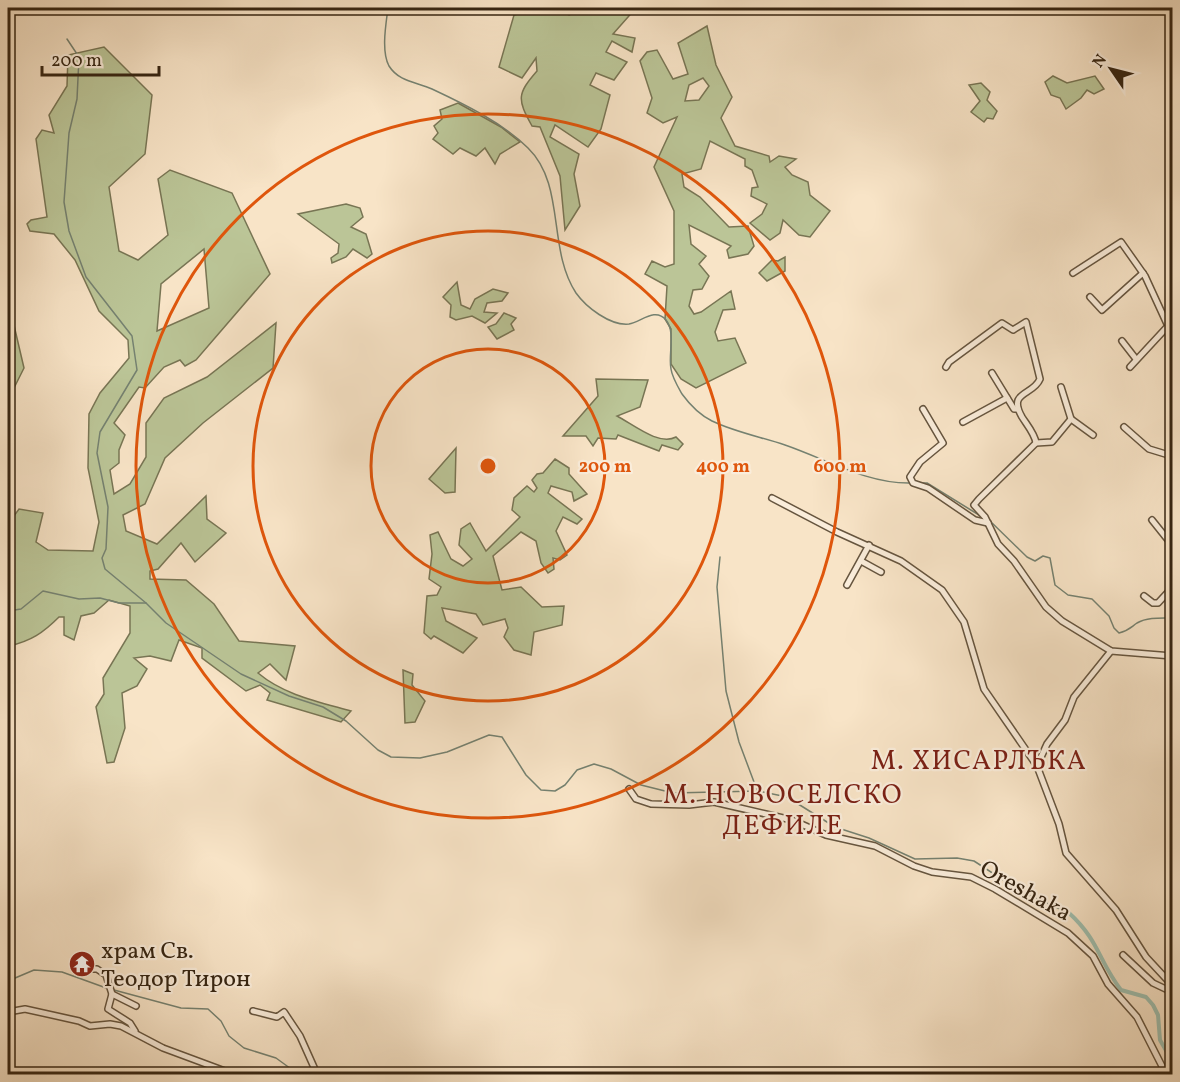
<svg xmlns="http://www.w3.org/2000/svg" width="1180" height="1082" font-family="Vollkorn,serif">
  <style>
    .green { fill: #bbc597; stroke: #787554; stroke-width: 1.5; fill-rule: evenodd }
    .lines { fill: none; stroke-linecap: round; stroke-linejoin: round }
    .stream { stroke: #758170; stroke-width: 1.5 }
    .canal { stroke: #9fbfaf; stroke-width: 4 }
    .minor-casing { stroke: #66553f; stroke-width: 8 }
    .minor { stroke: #faeddb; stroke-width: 5 }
    .ring { fill: none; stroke: #df560c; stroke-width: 3 }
    .labels { text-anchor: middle; stroke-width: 4.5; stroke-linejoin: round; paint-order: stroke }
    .street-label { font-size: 24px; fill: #362512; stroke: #faeddb }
    .poi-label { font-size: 24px; fill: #362512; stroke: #faeddb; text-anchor: start }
    .quarter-label { font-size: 27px; letter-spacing: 1.5px; fill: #7a1f14; stroke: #faeddb }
    .centre { fill: #df560c; stroke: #faeddb; stroke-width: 3 }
    .ring-label { font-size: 18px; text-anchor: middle; font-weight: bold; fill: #df560c; stroke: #faeddb; stroke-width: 4.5; stroke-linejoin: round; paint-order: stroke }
  </style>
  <rect width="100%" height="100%" fill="#f8e4c7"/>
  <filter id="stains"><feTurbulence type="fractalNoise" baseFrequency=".00333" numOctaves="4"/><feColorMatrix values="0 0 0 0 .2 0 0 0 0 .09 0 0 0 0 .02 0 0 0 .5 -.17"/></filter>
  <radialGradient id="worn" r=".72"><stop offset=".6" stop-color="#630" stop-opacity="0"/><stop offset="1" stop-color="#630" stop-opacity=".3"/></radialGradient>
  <g class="green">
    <path d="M529,8H538L540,11L556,8L569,15L586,8H636L613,34L635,38L632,52L612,41L606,52L627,62L614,80L596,73L590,85L610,95L601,129L588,147L555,125L550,137L579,154L574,174L580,206L565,230L560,176L540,127L532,126C517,99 517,94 537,71L536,58L522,78L499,67L514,15L526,12Z"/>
    <path d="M707,26L716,65L732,97L721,118L735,146L769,156L770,162L779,156L796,159L785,167L792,175L808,182L810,195L830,211L810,237L799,235L783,220L780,233L770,240L750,223L762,214L767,204L751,196L752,188L758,187L752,170L745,166V159L710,141L701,169L682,174L684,187L700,197L729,227L748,226L754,246L748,254L729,258L727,250L731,246L689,225L691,244L706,256L699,264L709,276L702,289L693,290L689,306L694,314L701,312L731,291L735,309L723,310L715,332L718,341L735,338L746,363L696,388L681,379L671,364V329L665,319L667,286L645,274L652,261L665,267L674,264V211L654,167L677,117L663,123L647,113L652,98L640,61L647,52L657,50L673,79L688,74L678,43ZM703,78L709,86L699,100L685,101L689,85Z"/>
    <path d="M104,47L152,95L145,154L109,187L119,251L138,260L168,235L158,179L170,170L232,193L270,274L196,360L185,366L180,360L164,367L145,388L139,387L114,423L125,435L119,450V463L110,470L114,494L130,484L146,457V423L164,398L207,377L276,323L273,368L203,423L165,458L145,504L123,515L126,531L157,544L206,496L207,519L226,533L195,562L181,543L158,569L150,571V579L186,580L214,604L239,641L295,646L286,680L270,664L258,673C284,695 319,702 351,711L341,722L267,700L270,693L260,685L246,691L202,658V648L179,640L171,661L150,656L134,658L147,669L137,686L122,693L125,728L114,762L107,763L96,707L104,694L103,678L130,633V606L109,600L94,613L81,616L74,640L64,635V617H59C43,633 31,641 9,646L8,643V524L19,509L43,513L36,542L48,550L93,551L99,522L88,468L89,414L100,393L129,358L128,340L99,311L75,260L54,234L30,231L27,224L31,220L47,217L36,139L42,130L54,133L49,115L67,86L68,55ZM204,249L209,308L157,331L161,284Z"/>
    <polygon points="1053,76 1067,83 1095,76 1104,89 1094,94 1087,90 1081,98 1066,109 1060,98 1051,95 1045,82"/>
    <polygon points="981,83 990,92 987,100 997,111 993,119 987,118 984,122 971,112 980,101 969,85"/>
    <polygon points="458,103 501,127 520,142 500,154 495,164 485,148 476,156 460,148 453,154 433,139 438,133 434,126 442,119 440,110"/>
    <polygon points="346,204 360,208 363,217 351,227 366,234 372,254 367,258 353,249 346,257 332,263 331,258 338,253 339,244 298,214"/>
    <polygon points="785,257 785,271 767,281 759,273 772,260 778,261"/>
    <polygon points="457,282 461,305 470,309 475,299 493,289 508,293 502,301 487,303 484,312 497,313 485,323 472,316 456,320 450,317 451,305 443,297"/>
    <polygon points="504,313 516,318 511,324 514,330 497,339 488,327 496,324"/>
    <polygon points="8,317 13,321 24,368 9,398"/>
    <path d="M596,379L648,380L640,407L617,416C634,425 659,446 676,437L683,444L678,450L662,445L659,451L618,435L616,439L598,438L593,446L586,436H563L598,396Z"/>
    <polygon points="456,448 455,492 445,493 429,479"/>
    <polygon points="555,459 569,468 569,474 587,494 574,501 572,492 551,486 548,493 582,519 577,524 563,517 556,531 567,555 560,560 553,558 554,569 548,573 541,563 536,541 521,532 493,556 502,590 521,587 542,607 564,606 562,625 534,632 531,655 514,650 504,637 508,628 505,619 483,625 476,614 442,608 446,621 477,638 463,653 434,636 431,639 424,633 427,596 437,595 441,587 429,579 432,554 430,535 438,532 451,559 463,566 472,559 459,545 461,529 470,523 486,551 520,517 512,510 514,498 527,486 534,492 537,488 532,480 537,474 543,473"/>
    <polygon points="403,670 413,674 412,685 425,701 415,722 405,723"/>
  </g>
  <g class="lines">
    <g class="stream">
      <path d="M388,8C386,24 381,51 389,66C399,82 417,82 432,89C464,104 503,123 528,148C566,185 547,249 576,293C586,307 610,326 629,324C641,322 655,307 666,320C676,332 668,355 671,369C672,377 678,387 682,394C690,405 700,415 712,421C735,432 761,437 785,445C826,459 867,484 911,483"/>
      <polyline points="67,39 79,57 77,99 69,133 64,202 69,231 86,277 132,336 137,370 100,432 97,453 108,507 106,549 102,558 105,569 146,603"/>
      <polyline points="921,483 927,483 979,515"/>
      <path d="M989,520L1027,557L1035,561L1043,556L1050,558L1055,585L1068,595L1092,599L1109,616L1114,628L1119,633C1128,631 1130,628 1137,623C1147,617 1161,618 1172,618"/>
      <polyline points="720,557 717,587 726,691 739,742 757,790"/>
      <polyline points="8,611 21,609 43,591 79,599 100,598 119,603 146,603 166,623 241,674 289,696 323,707 346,721 378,750 391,757 420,758 447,752 489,735 502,737 526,775 541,790 555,791 565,785 577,770 594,764 611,769 641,785 673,793 758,791 787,797 835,827 869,838 915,859 957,858 974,861 1020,891 1069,913"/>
      <polyline points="8,981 34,970 62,972 109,989"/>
      <polyline points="114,990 181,1008 208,1009 221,1021 229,1036 244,1048 276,1058 298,1074"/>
    </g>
    <path class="canal" d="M1069,913C1099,940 1099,962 1121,990L1146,997L1153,1005L1158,1015L1160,1040L1172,1061"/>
    <defs>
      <g id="minor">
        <polyline points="1073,273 1121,242 1145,276 1168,326 1172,329"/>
        <polyline points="1090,297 1102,310 1143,273"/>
        <polyline points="1122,341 1136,359"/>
        <path d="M946,367L949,362L1002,323L1013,330L1026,322L1040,379C1033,396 1007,391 1022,417C1027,425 1035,434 1036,443L979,499L974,505L985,517L998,544L1014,561L1046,607L1062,621L1111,651L1172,656"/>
        <polyline points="1130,367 1168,326"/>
        <polyline points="992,373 1014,409 1018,409"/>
        <polyline points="923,409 943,443 920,462 910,477 913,483 928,488 975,520 988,523"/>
        <polyline points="1071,419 1093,435"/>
        <polyline points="963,422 1007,398"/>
        <polyline points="1124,427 1149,449 1172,456"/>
        <polyline points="1036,443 1052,442 1071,419 1061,387"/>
        <polyline points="772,498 837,532 901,561 942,590 964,622 984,689 1037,766 1059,824 1066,853 1116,910 1146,957 1172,985"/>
        <polyline points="1152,520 1172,545"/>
        <polyline points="861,561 881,572"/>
        <polyline points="847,585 869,545"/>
        <polyline points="1144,596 1153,603 1158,603 1170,590 1172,590"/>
        <polyline points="1037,766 1047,744 1065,720 1074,697 1111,651"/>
        <polyline points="629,789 636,799 651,804 689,805 714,802 792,820 826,835 875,846 914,866 932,872 971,877 995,889 1068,933 1093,956 1108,984 1137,1017 1166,1074"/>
        <polyline points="1123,955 1153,983 1172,992"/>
        <polyline points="81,969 97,969 106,975 112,994 108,1009 130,1023 135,1031"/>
        <polyline points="112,994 136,1006"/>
        <polyline points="253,1011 277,1017 284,1012 300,1036 317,1074"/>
        <polyline points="8,1012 25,1009 79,1021 90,1026 110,1024 121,1026 163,1048 233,1074"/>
      </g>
    </defs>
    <use href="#minor" class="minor-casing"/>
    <use href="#minor" class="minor"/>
  </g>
  <g class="ring">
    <circle cx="488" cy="466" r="117"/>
    <circle cx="488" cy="466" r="235"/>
    <circle cx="488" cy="466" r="352"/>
  </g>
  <defs>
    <symbol id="temple-disc" viewBox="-11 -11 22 22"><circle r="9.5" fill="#8f2418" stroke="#faeddb"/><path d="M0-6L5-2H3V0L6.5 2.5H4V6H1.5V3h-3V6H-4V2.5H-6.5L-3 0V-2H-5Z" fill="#fff"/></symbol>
  </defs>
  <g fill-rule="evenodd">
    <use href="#temple-disc" x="67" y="949" width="30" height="30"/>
  </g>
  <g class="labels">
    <g class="street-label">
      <text transform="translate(1026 890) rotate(29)" y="8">Oreshaka</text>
    </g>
    <g class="poi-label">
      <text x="101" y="958">храм Св.<tspan x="101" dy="28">Теодор Тирон</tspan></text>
    </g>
    <g class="quarter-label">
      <text x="979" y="769">М. ХИСАРЛЪКА</text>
      <text x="783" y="803">М. НОВОСЕЛСКО<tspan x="783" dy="31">ДЕФИЛЕ</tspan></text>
    </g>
  </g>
  <circle cx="488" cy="466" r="9" class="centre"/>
  <g class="ring-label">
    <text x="605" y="472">200 m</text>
    <text x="723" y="472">400 m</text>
    <text x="840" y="472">600 m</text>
  </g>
  <rect width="1180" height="1082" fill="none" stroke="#f8e4c7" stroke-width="30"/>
  <rect x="9" y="9" width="1162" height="1064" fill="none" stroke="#362512" stroke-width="3"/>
  <rect x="15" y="15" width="1150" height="1052" fill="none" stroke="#362512" stroke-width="1.5"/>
  <g transform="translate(1111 69) rotate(305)" stroke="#faeddb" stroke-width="4.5" paint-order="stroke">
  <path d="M0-4.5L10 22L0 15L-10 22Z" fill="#362512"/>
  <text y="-9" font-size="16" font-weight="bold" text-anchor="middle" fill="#362512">N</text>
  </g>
  <path d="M42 66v9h117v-9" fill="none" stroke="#362512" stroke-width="3"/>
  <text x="51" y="66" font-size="18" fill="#362512" stroke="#faeddb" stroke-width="4.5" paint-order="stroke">200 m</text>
  <rect width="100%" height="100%" filter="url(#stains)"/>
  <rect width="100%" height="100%" fill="url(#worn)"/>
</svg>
